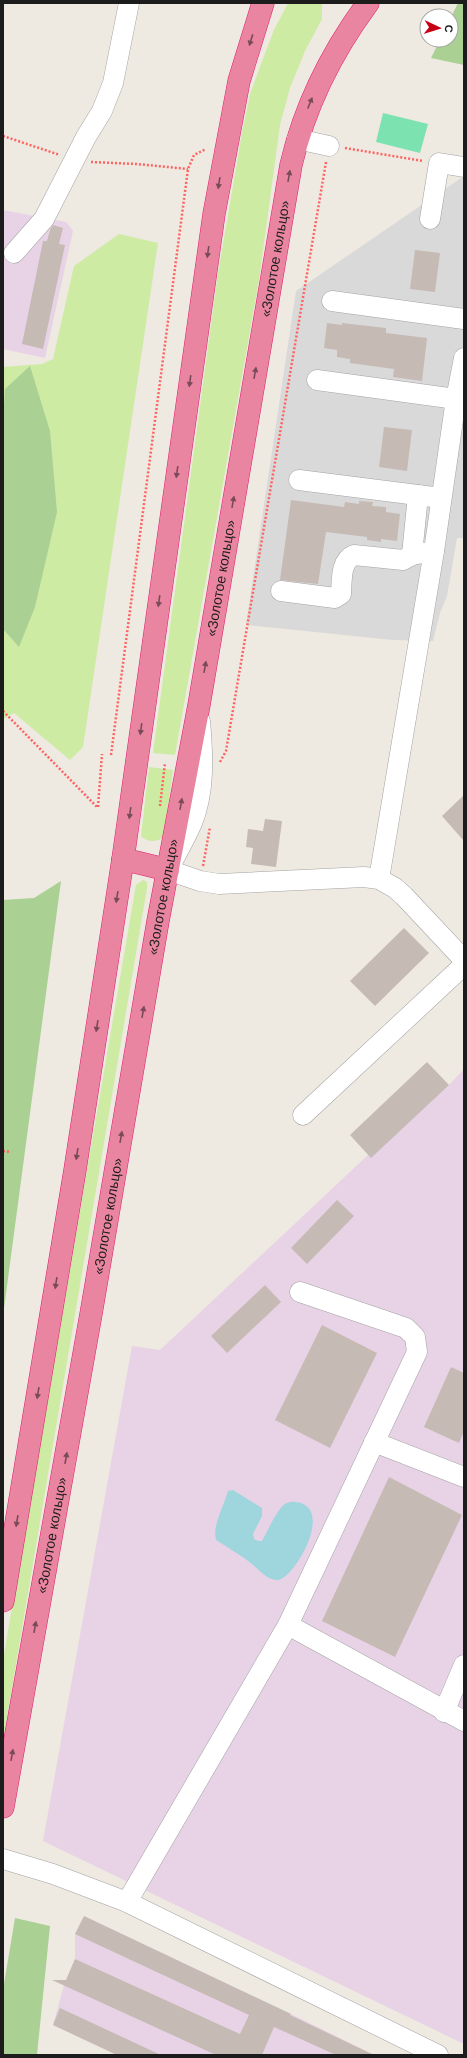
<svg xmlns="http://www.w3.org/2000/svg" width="467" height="2058" font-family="Arial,sans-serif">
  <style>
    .residential { fill: #dad9d9 }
    .industrial { fill: #e8d3e6 }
    .grass { fill: #ceeba4 }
    .forest { fill: #abd094 }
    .pitch { fill: #7be2b0 }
    .water { fill: #9fd6de }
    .building { fill: #c6bab4 }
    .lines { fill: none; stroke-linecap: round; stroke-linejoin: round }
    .minor-casing { stroke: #a3a3a3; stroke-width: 21 }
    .highway-casing { stroke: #df1c71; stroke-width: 23 }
    .path { stroke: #ff6361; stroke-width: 2.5; stroke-dasharray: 2 2; stroke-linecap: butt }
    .minor { stroke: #fff; stroke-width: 20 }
    .highway { stroke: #ea85a1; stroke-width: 22 }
    .oneway { fill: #794b58 }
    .labels { text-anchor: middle; stroke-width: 3.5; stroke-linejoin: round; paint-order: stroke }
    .street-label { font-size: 14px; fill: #1c1c1c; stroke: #fff }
  </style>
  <rect width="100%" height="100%" fill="#eee9e1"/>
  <polygon class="residential" points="464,176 464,538 457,538 447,596 440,613 433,641 393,640 246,625 296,291"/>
  <g class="industrial">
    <polygon points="3,210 66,222 73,231 45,358 3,349"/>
    <polygon points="464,1069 464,2044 43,1841 132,1346 160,1350 368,1155 449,1085"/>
    <polygon points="84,1916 291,2014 374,2055 117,2055 53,2025 64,1985 75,1959 75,1934"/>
  </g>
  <g class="grass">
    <polygon points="288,3 322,3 322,19 305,51 290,88 280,125 259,280 175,755 153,753 218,273 242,133 250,94 261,64 274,30"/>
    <polygon points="119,234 158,243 83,747 70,760 14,713 3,719 3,367 42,364 53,359 74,266"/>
    <path d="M149,767L173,770L164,837C157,842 148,843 141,836Z"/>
    <polygon points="143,880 147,882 147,888 3,1741 3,1660 136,885"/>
  </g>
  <g class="forest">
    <polygon points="458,3 464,3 464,65 431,58 440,40 451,40 451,17"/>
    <polygon points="30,366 50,431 57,512 35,607 19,647 3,629 3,420 5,389"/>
    <polygon points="61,881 3,1316 3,900 34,898"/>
    <polygon points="15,1918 50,1926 37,2055 3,2055 3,1990"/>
  </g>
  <polygon class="pitch" points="383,113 428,124 420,153 376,142"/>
  <path class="water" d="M233,1490L262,1508V1516L253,1534L254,1539L258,1541H262C268,1530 273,1518 280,1509C284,1503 290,1501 296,1502C336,1507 294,1579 278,1580C274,1580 268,1578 266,1576C261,1573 257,1568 252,1564C241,1555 228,1548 216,1540C212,1526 224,1506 228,1491Z"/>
  <g class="building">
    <polygon points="53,225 63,228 59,244 65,245 43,349 22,344 43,241 47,241 50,230"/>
    <polygon points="415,250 440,253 435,292 410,289"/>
    <polygon points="327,323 342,325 342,323 386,328 386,333 427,338 422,381 393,377 394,369 350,363 350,359 337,357 337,350 324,348"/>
    <polygon points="384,427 412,430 407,471 379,467"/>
    <polygon points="291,500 344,507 345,502 359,504 359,501 373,502 372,506 386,507 386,512 400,514 397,541 381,539 381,542 367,540 367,537 326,532 318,584 280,580"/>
    <polygon points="464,795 464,841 442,816"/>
    <polygon points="265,819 282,821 276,867 251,864 253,848 246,847 248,829 263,831"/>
    <polygon points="404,928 429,953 375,1006 350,981"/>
    <polygon points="427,1062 449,1085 371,1158 350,1135"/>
    <polygon points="337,1200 354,1216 307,1264 291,1248"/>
    <polygon points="265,1285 281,1302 227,1353 211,1336"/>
    <polygon points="322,1325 377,1353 330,1448 275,1420"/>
    <polygon points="451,1367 464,1373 464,1431 459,1443 424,1427"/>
    <polygon points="389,1477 462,1515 395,1657 322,1621"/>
    <polygon points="84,1916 291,2014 290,2015 374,2055 336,2055 274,2027 262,2055 216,2055 52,1980 66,1980 75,1959 240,2034 249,2015 75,1934"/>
    <polygon points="60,2008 161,2055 117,2055 53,2025"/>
  </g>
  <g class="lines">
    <defs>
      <g id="minor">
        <polyline points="297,139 329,146"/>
        <polyline points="430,219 439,163 464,167"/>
        <polyline points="14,253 44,219 86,137 102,111 113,83 129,3"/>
        <polyline points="332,301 464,319"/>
        <polyline points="317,380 456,399"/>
        <polyline points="299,480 441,498"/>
        <polyline points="412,555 418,495"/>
        <path d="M281,591L335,598L341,594C342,581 340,561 354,555L403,560L412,555L434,551"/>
        <path d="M200,721C203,755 205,791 192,823C185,839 176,854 168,870L200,881L219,884L364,877L379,879L395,888L404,896L464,960"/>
        <polyline points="379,879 434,551 456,399 464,358"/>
        <polyline points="303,1115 464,965"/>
        <polyline points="374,1442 464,1477"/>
        <polyline points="288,1625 464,1721"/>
        <polyline points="444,1712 464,1665"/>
        <polyline points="3,1859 53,1874 127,1902 438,2055"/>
        <polyline points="127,1902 288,1625 417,1352 415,1337 406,1328 300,1292"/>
      </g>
      <g id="highway">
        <polyline points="123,859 168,870"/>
        <polyline points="3,1601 75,1170 123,859 214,214 239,81 263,3"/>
        <path id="s1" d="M3,1807L91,1314L158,921L199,705L291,165C305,105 331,53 368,3"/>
      </g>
    </defs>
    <use href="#minor" class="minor-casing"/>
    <use href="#highway" class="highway-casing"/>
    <g class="path">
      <polyline points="3,136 60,155"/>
      <polyline points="345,148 423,161"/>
      <polyline points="91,162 137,164 188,169"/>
      <polyline points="3,711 98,808"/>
      <polyline points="111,755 188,169 194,155 206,149"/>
      <polyline points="220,762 226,751 326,162"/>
      <polyline points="160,806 165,763"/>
      <polyline points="98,807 102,754"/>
      <polyline points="203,866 210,827"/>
      <polyline points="3,1151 11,1152"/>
    </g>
    <use href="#minor" class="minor"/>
    <use href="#highway" class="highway"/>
  </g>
  <defs><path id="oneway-solid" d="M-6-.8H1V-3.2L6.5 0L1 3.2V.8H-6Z"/></defs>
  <g class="oneway">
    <use href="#oneway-solid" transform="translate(251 40) rotate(107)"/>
    <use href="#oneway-solid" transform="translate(310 103) rotate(-68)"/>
    <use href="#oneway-solid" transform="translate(289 176) rotate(-80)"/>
    <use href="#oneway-solid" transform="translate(219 183) rotate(99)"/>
    <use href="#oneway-solid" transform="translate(208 252) rotate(98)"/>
    <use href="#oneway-solid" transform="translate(255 373) rotate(-80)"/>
    <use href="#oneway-solid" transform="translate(190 381) rotate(98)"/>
    <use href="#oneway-solid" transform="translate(177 472) rotate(98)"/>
    <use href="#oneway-solid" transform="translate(233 502) rotate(-80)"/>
    <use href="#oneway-solid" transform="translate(159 601) rotate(98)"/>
    <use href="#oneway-solid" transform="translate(205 667) rotate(-80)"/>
    <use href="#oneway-solid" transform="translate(141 729) rotate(98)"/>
    <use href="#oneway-solid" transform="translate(181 804) rotate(-80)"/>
    <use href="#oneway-solid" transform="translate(130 813) rotate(98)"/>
    <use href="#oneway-solid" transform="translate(117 897) rotate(99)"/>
    <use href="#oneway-solid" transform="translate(143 1012) rotate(-80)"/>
    <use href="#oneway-solid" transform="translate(97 1026) rotate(99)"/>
    <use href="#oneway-solid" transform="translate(121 1137) rotate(-80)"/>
    <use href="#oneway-solid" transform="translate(77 1154) rotate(99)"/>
    <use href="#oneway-solid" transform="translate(56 1283) rotate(99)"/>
    <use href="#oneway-solid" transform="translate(38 1393) rotate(99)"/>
    <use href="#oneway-solid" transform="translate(66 1458) rotate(-80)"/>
    <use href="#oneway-solid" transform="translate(17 1521) rotate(99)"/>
    <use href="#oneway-solid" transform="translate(35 1627) rotate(-80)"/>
    <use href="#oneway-solid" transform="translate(12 1755) rotate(-80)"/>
  </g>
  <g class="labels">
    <g class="street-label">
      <text dy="5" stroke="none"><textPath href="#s1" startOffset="1572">«Золотое кольцо»</textPath></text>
      <text dy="5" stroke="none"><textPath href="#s1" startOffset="1248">«Золотое кольцо»</textPath></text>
      <text dy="5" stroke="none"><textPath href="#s1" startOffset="924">«Золотое кольцо»</textPath></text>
      <text dy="5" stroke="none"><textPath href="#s1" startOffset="600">«Золотое кольцо»</textPath></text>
      <text dy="5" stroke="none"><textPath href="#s1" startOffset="276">«Золотое кольцо»</textPath></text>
    </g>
  </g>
  <rect width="467" height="2058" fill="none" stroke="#1c1c1c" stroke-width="8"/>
  <g transform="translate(439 28) rotate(94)"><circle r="19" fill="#ffffff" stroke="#a4a4a4"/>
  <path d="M0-3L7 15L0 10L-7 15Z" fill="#c80013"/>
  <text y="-6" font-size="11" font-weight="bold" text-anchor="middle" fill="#1c1c1c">С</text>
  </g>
</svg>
